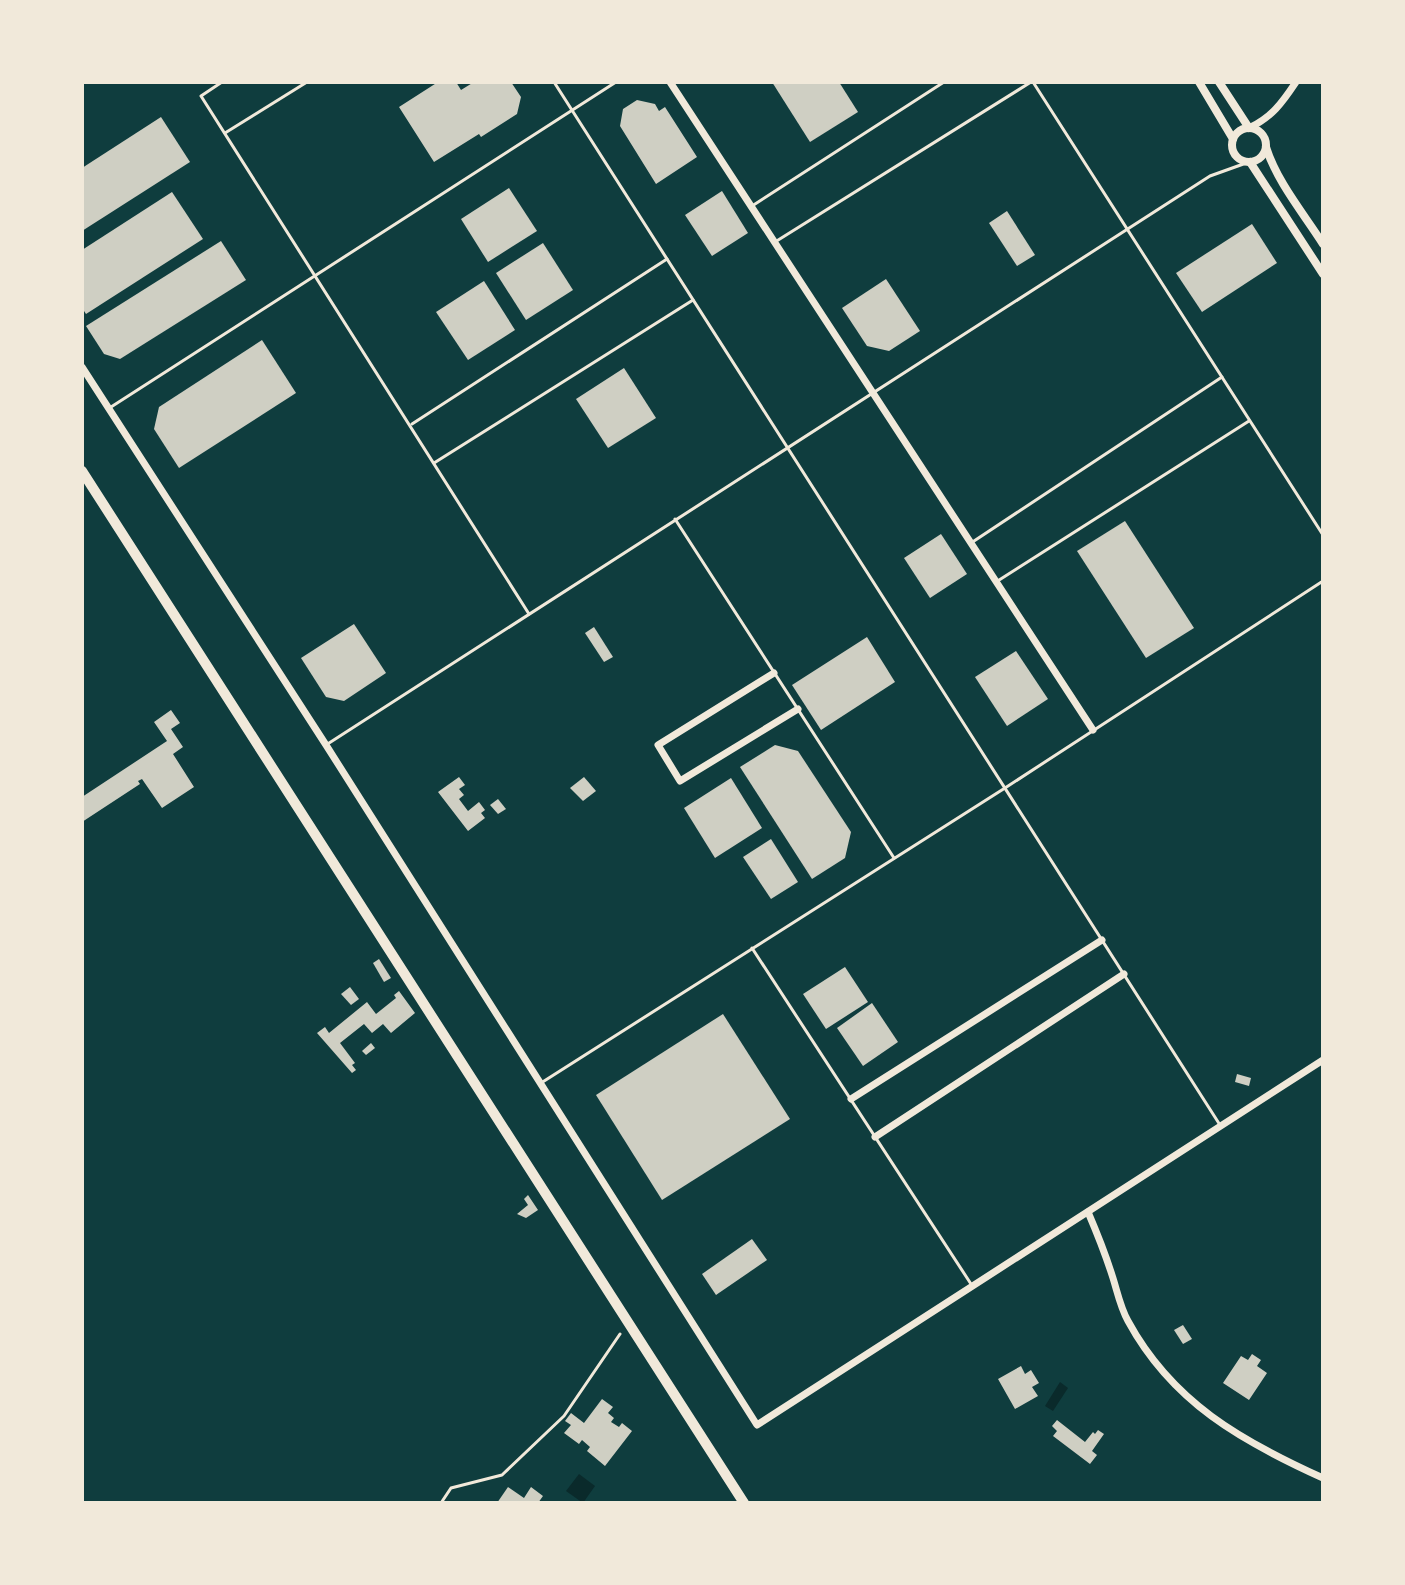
<svg xmlns="http://www.w3.org/2000/svg" width="1405" height="1585" font-family="'Varela Round',sans-serif">
  <style>
    .water { fill: #0a2a2b }
    .building { fill: #cfcfc3 }
    .lines { fill: none; stroke-linecap: round; stroke-linejoin: round }
    .path { stroke: #f1e9da; stroke-width: 3 }
    .service { stroke: #f1e9da; stroke-width: 3 }
    .minor { stroke: #f1e9da; stroke-width: 7 }
    .tertiary { stroke: #f1e9da; stroke-width: 8 }
    .primary { stroke: #f1e9da; stroke-width: 10 }
  </style>
  <rect width="100%" height="100%" fill="#0f3d3e"/>
  <g class="water">
    <polygon points="1060,1382 1068,1388 1053,1411 1045,1406"/>
    <polygon points="579,1474 595,1486 583,1503 566,1491"/>
  </g>
  <g class="building">
    <polygon points="438,82 456,82 461,90 474,82 511,82 521,97 517,114 481,137 479,134 434,162 399,107"/>
    <polygon points="772,82 839,82 858,112 810,142"/>
    <polygon points="637,100 655,104 659,111 665,107 697,157 656,184 620,126 623,109"/>
    <polygon points="161,117 190,162 82,231 82,168"/>
    <polygon points="509,188 537,231 488,262 461,219"/>
    <polygon points="722,191 748,233 712,256 685,215"/>
    <polygon points="172,192 203,239 86,314 82,308 82,250"/>
    <polygon points="1007,211 1035,255 1017,266 989,223"/>
    <polygon points="1252,224 1277,263 1202,312 1176,273"/>
    <polygon points="221,241 246,280 120,359 104,354 86,326"/>
    <polygon points="543,243 573,290 526,320 496,273"/>
    <polygon points="886,279 920,331 889,351 867,346 842,308"/>
    <polygon points="484,281 515,330 468,360 436,312"/>
    <polygon points="262,340 296,393 179,468 154,429 159,407"/>
    <polygon points="624,368 656,418 608,448 576,399"/>
    <polygon points="1125,521 1194,628 1146,658 1077,551"/>
    <polygon points="941,534 967,574 930,598 904,558"/>
    <polygon points="354,624 386,673 344,701 326,697 301,658"/>
    <polygon points="594,627 613,657 604,662 585,633"/>
    <polygon points="867,637 895,682 821,730 792,685"/>
    <polygon points="1016,651 1048,699 1007,726 975,677"/>
    <polygon points="171,710 180,723 171,729 183,747 173,754 194,787 162,808 142,779 138,781 140,784 82,822 82,797 167,741 154,722"/>
    <polygon points="775,745 798,751 851,832 845,858 812,879 740,767"/>
    <polygon points="459,777 465,785 459,789 464,795 459,799 468,811 479,802 485,810 481,813 485,818 468,831 438,792"/>
    <polygon points="584,777 596,791 583,801 570,788"/>
    <polygon points="731,778 762,828 715,858 684,808"/>
    <polygon points="498,799 506,809 498,814 490,805"/>
    <polygon points="771,839 798,882 771,899 743,857"/>
    <polygon points="379,959 391,978 384,982 373,963"/>
    <polygon points="845,967 868,1002 826,1029 803,994"/>
    <polygon points="350,987 359,999 351,1005 341,994"/>
    <polygon points="399,991 415,1013 391,1033 383,1024 372,1033 364,1024 340,1043 355,1063 352,1065 356,1070 352,1073 317,1033 325,1027 329,1033 367,1002 376,1014 396,998 394,995"/>
    <polygon points="872,1003 898,1042 863,1066 837,1028"/>
    <polygon points="723,1014 790,1119 662,1200 596,1095"/>
    <polygon points="371,1043 375,1048 366,1055 362,1051"/>
    <polygon points="1237,1074 1251,1078 1249,1086 1235,1082"/>
    <polygon points="528,1195 538,1210 526,1218 517,1214 528,1205 524,1199"/>
    <polygon points="752,1239 767,1260 716,1295 702,1274"/>
    <polygon points="1183,1325 1192,1339 1183,1344 1174,1330"/>
    <polygon points="1252,1354 1261,1360 1257,1366 1267,1373 1249,1400 1223,1383 1241,1356 1248,1360"/>
    <polygon points="1021,1366 1025,1374 1031,1370 1039,1383 1032,1387 1038,1396 1015,1409 998,1379"/>
    <polygon points="602,1399 613,1407 608,1413 614,1418 611,1422 619,1427 622,1423 632,1431 605,1466 587,1451 590,1447 582,1440 579,1444 564,1433 571,1425 565,1421 571,1413 584,1423"/>
    <polygon points="1057,1420 1085,1442 1093,1432 1095,1434 1098,1430 1104,1434 1092,1451 1097,1455 1090,1464 1053,1436 1057,1431 1052,1426"/>
    <polygon points="508,1487 524,1498 531,1487 543,1496 538,1503 497,1503"/>
  </g>
  <g class="lines">
    <polyline class="path" points="441,1503 451,1488 502,1475 564,1416 620,1334"/>
    <g class="service">
      <polyline points="222,82 201,96 529,614"/>
      <polyline points="554,82 1220,1125"/>
      <polyline points="1033,82 1323,535"/>
      <polyline points="225,133 307,82"/>
      <polyline points="752,206 944,82"/>
      <polyline points="775,242 1031,82"/>
      <polyline points="111,407 616,82"/>
      <polyline points="412,424 667,259"/>
      <polyline points="434,463 693,300"/>
      <polyline points="675,519 894,858"/>
      <polyline points="971,543 1222,377"/>
      <polyline points="996,582 1249,421"/>
      <polyline points="326,745 1210,176 1249,162"/>
      <polyline points="752,948 971,1284"/>
      <polyline points="541,1083 1005,788 1323,581"/>
    </g>
    <g class="minor">
      <polyline points="670,82 1093,730"/>
      <path d="M1249,128C1272,117 1282,103 1296,82"/>
      <polyline points="82,367 326,745 757,1425 1323,1060"/>
      <polyline points="774,673 658,745 680,781 798,709"/>
      <polyline points="851,1099 1102,940"/>
      <polyline points="875,1137 1124,974"/>
      <path d="M1088,1212C1097,1233 1105,1253 1112,1275C1117,1290 1120,1307 1128,1321C1172,1402 1241,1441 1323,1478"/>
    </g>
    <g class="tertiary">
      <polyline points="1199,82 1233,139"/>
      <polyline points="1219,82 1249,128"/>
      <circle cx="1249" cy="145" r="17"/>
      <path d="M1266,147C1277,182 1304,214 1323,244"/>
      <polyline points="1250,162 1323,274"/>
    </g>
    <polyline class="primary" points="82,471 744,1503"/>
  </g>
  <rect width="1405" height="1585" fill="none" stroke="#f1e9da" stroke-width="168"/>
</svg>
